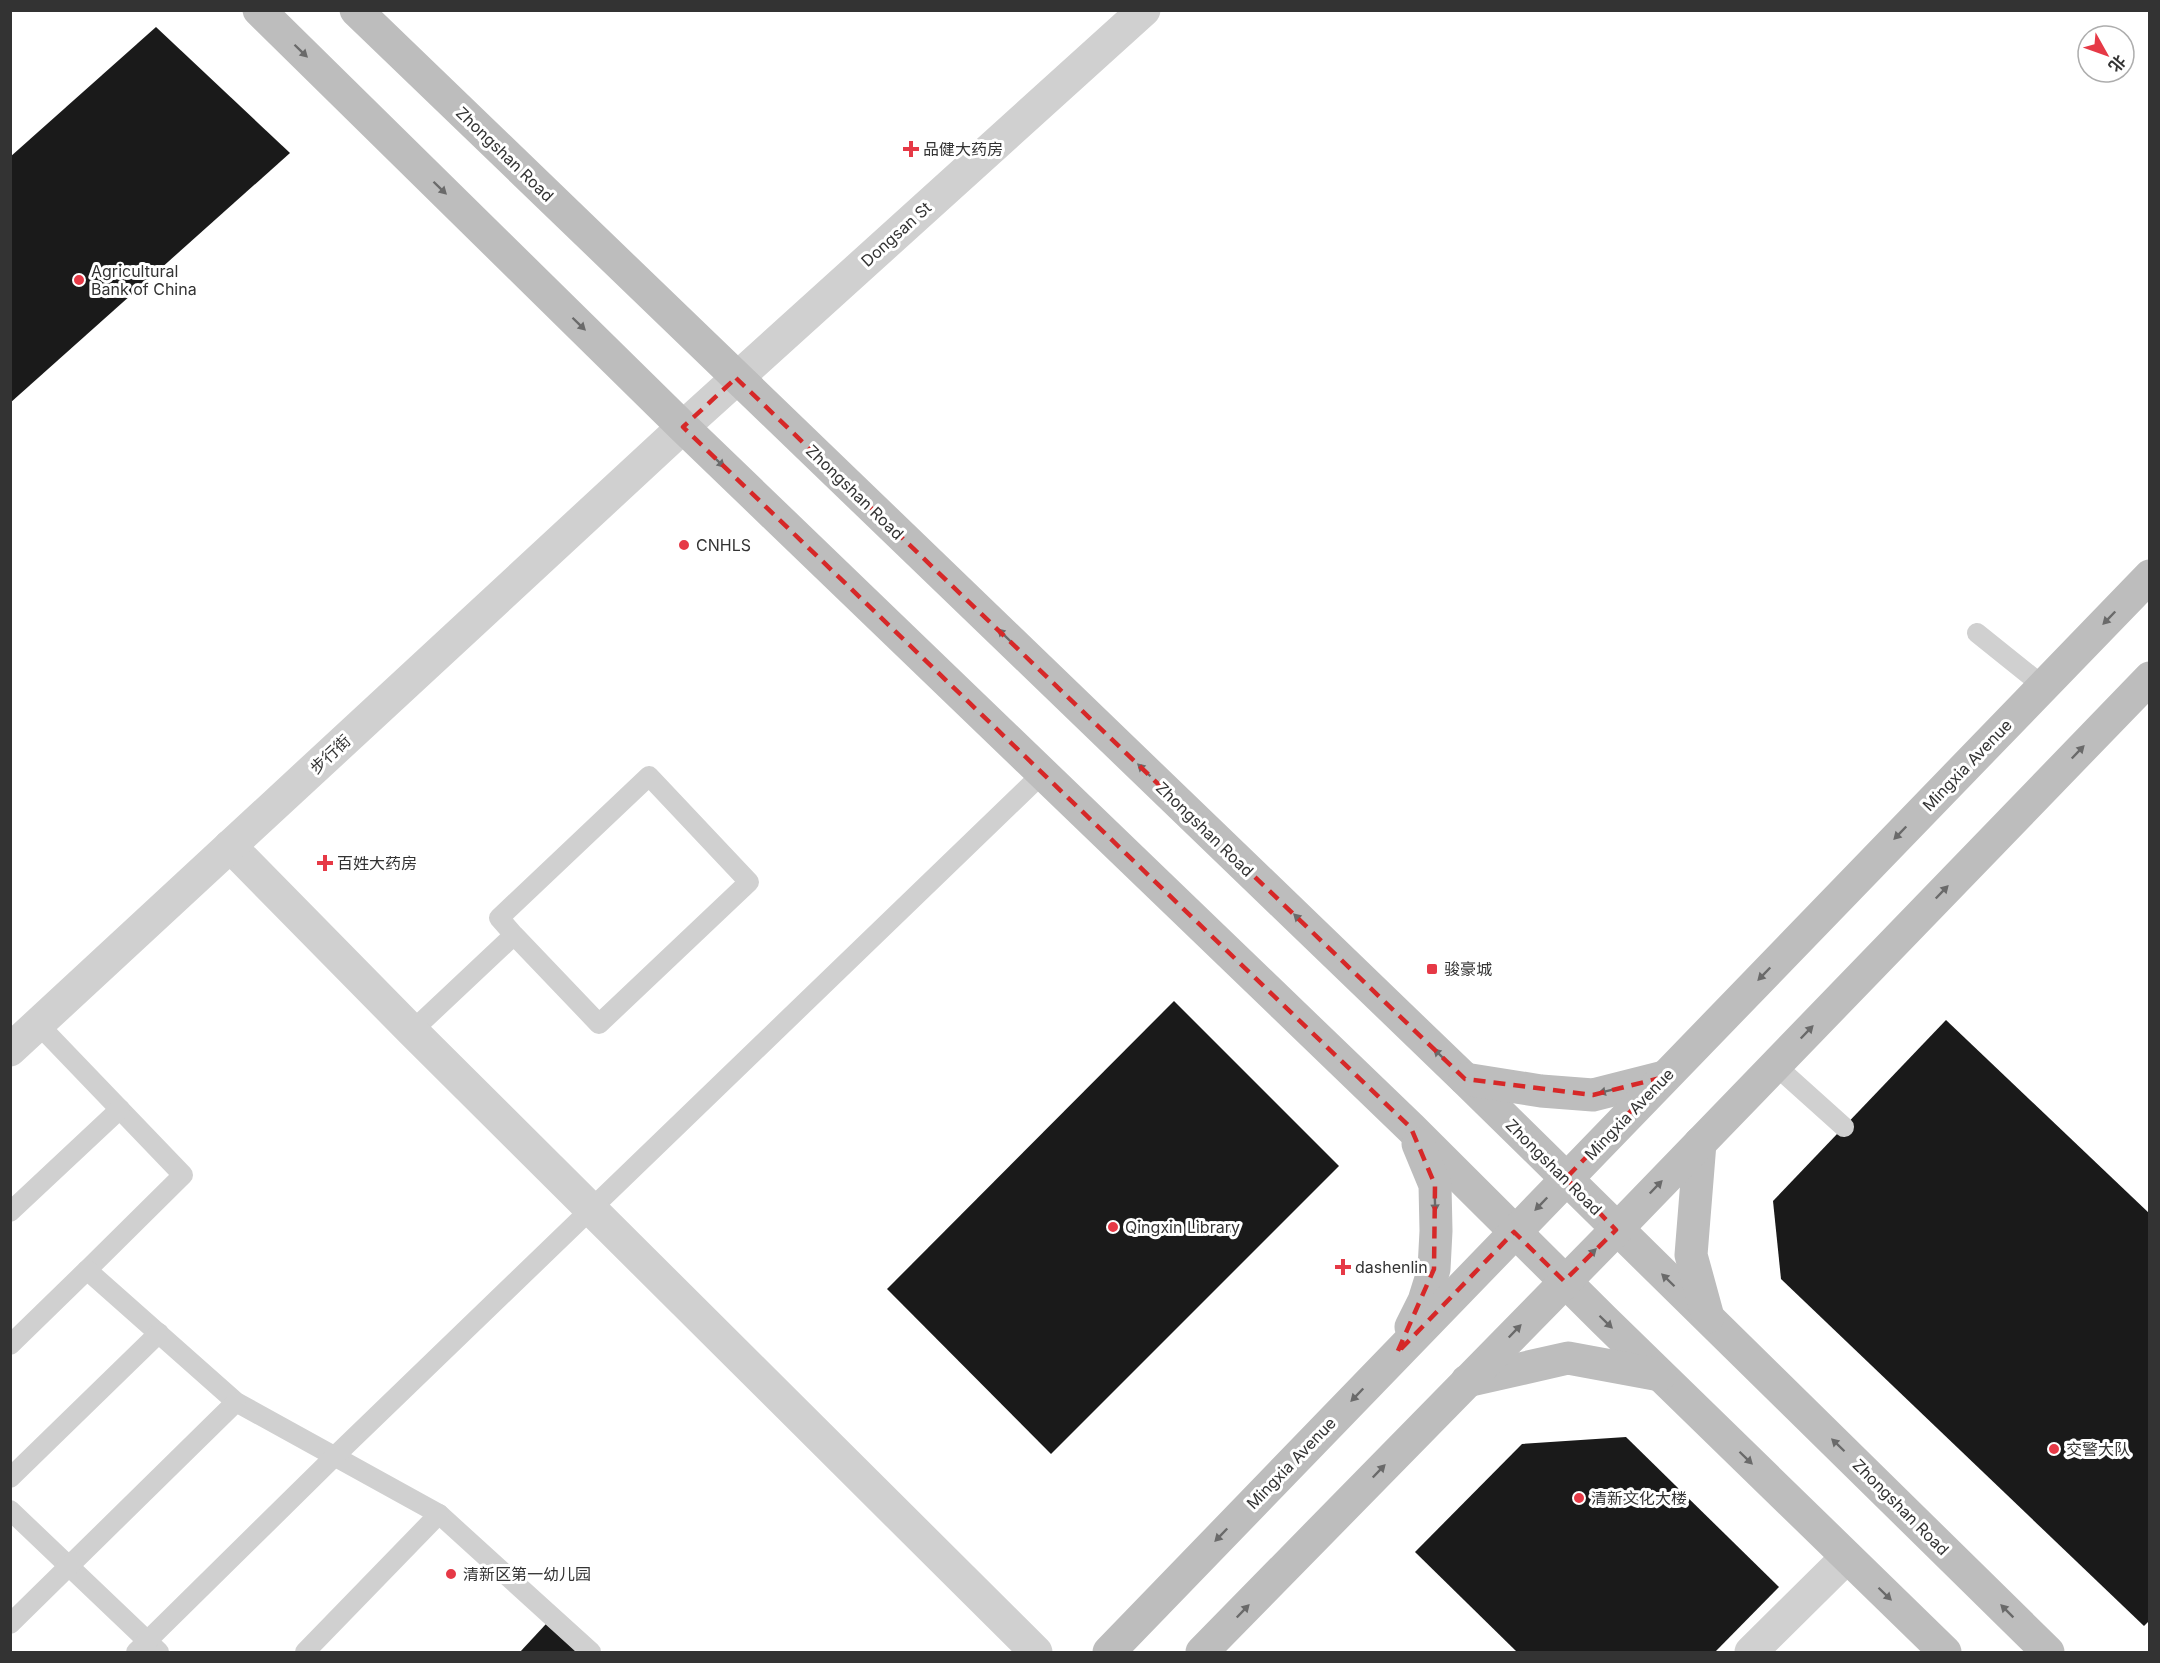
<svg xmlns="http://www.w3.org/2000/svg" width="2160" height="1663" font-family="Inter,'Noto Sans SC',sans-serif">
  <style>
    .building { fill: #1a1a1a }
    .lines { fill: none; stroke-linecap: round; stroke-linejoin: round }
    .service { stroke: #d0d0d0; stroke-width: 20 }
    .minor { stroke: #d0d0d0; stroke-width: 33 }
    .secondary { stroke: #bdbdbd; stroke-width: 33 }
    .oneway { fill: #6a6a6a }
    .marked { fill: none; stroke: #d62828; stroke-width: 4.5; stroke-dasharray: 12 8; stroke-linejoin: round }
    .poi-dot { fill: #e63946; stroke: #fff; stroke-width: 2 }
    .labels { text-anchor: middle; stroke-width: 6; stroke-linejoin: round; paint-order: stroke }
    .poi-label { font-size: 16px; fill: #333; stroke: #fff; text-anchor: start }
    .street-label { font-size: 16px; fill: #333; stroke: #fff }
  </style>
  <rect width="100%" height="100%" fill="#fff"/>
  <g class="building">
    <polygon points="156,27 290,153 10,403 10,157"/>
    <polygon points="1174,1001 1339,1166 1051,1454 887,1289"/>
    <polygon points="1946,1020 2150,1214 2150,1620 2144,1626 1781,1279 1773,1201"/>
    <polygon points="1626,1437 1779,1587 1715,1652 1517,1652 1415,1552 1522,1444"/>
    <polygon points="546,1624 577,1652 520,1652"/>
  </g>
  <g class="lines">
    <g class="service">
      <polyline points="1977,633 2043,686"/>
      <polyline points="38,1024 183,1175 87,1270"/>
      <polyline points="412,1031 514,935 599,1024 749,882 649,776 499,918 514,935"/>
      <polyline points="1775,1065 1844,1127"/>
      <polyline points="10,1212 120,1109"/>
      <polyline points="10,1345 87,1270 236,1402 439,1514 591,1652"/>
      <polyline points="10,1478 159,1333"/>
      <polyline points="10,1510 159,1652"/>
      <polyline points="10,1624 236,1402"/>
      <polyline points="136,1652 335,1456 1043,773"/>
      <polyline points="305,1652 439,1514"/>
    </g>
    <g class="minor">
      <polyline points="230,846 412,1031 1036,1652"/>
      <polyline points="10,1050 683,427 1144,10"/>
      <polyline points="1751,1652 1847,1557"/>
    </g>
    <g class="secondary">
      <polyline points="259,10 683,427 1411,1128 1604,1320 1945,1652"/>
      <polyline points="356,10 1465,1079 2048,1652"/>
      <polyline points="1465,1079 1541,1091 1593,1095 1664,1077"/>
      <polyline points="1700,1143 1691,1255 1708,1317"/>
      <polyline points="1411,1327 1424,1301 1434,1269 1436,1231 1435,1185 1418,1144"/>
      <polyline points="1467,1381 1568,1358 1660,1375"/>
      <polyline points="1109,1652 2150,576"/>
      <polyline points="1202,1652 1616,1230 2150,678"/>
    </g>
  </g>
  <defs><path id="oneway-solid" d="M-6-.8H1V-3.2L6.5 0L1 3.2V.8H-6Z" transform="scale(1.5)"/></defs>
  <g class="oneway">
    <use href="#oneway-solid" transform="translate(301 51) rotate(44)"/>
    <use href="#oneway-solid" transform="translate(440 188) rotate(44)"/>
    <use href="#oneway-solid" transform="translate(579 324) rotate(44)"/>
    <use href="#oneway-solid" transform="translate(718 461) rotate(44)"/>
    <use href="#oneway-solid" transform="translate(2109 618) rotate(134)"/>
    <use href="#oneway-solid" transform="translate(1004 635) rotate(-136)"/>
    <use href="#oneway-solid" transform="translate(2078 752) rotate(-46)"/>
    <use href="#oneway-solid" transform="translate(1144 770) rotate(-136)"/>
    <use href="#oneway-solid" transform="translate(1900 833) rotate(134)"/>
    <use href="#oneway-solid" transform="translate(1942 892) rotate(-46)"/>
    <use href="#oneway-solid" transform="translate(1300 920) rotate(-136)"/>
    <use href="#oneway-solid" transform="translate(1764 974) rotate(134)"/>
    <use href="#oneway-solid" transform="translate(1807 1032) rotate(-46)"/>
    <use href="#oneway-solid" transform="translate(1440 1055) rotate(-136)"/>
    <use href="#oneway-solid" transform="translate(1607 1091) rotate(166)"/>
    <use href="#oneway-solid" transform="translate(1656 1187) rotate(-46)"/>
    <use href="#oneway-solid" transform="translate(1435 1203) rotate(88)"/>
    <use href="#oneway-solid" transform="translate(1541 1204) rotate(134)"/>
    <use href="#oneway-solid" transform="translate(1590 1255) rotate(-45)"/>
    <use href="#oneway-solid" transform="translate(1668 1280) rotate(-136)"/>
    <use href="#oneway-solid" transform="translate(1606 1322) rotate(44)"/>
    <use href="#oneway-solid" transform="translate(1515 1331) rotate(-46)"/>
    <use href="#oneway-solid" transform="translate(1357 1395) rotate(134)"/>
    <use href="#oneway-solid" transform="translate(1838 1445) rotate(-136)"/>
    <use href="#oneway-solid" transform="translate(1746 1458) rotate(44)"/>
    <use href="#oneway-solid" transform="translate(1379 1471) rotate(-46)"/>
    <use href="#oneway-solid" transform="translate(1221 1535) rotate(134)"/>
    <use href="#oneway-solid" transform="translate(1885 1594) rotate(44)"/>
    <use href="#oneway-solid" transform="translate(1243 1611) rotate(-46)"/>
    <use href="#oneway-solid" transform="translate(2007 1611) rotate(-135)"/>
  </g>
  <path class="marked" d="M736,378L1465,1079L1593,1095L1664,1077L1566,1178L1616,1230L1564,1281L1514,1232L1397,1353L1434,1269L1435,1185L1411,1128L683,427Z"/>
  <g class="poi-dot">
    <path d="M908 140h6v6h6v6h-6v6h-6v-6h-6v-6h6z"/>
    <circle cx="79" cy="280" r="6"/>
    <circle cx="684" cy="545" r="6"/>
    <path d="M322 854h6v6h6v6h-6v6h-6v-6h-6v-6h6z"/>
    <rect x="1426" y="963" width="12" height="12" rx="3"/>
    <circle cx="1113" cy="1227" r="6"/>
    <path d="M1340 1258h6v6h6v6h-6v6h-6v-6h-6v-6h6z"/>
    <circle cx="2054" cy="1449" r="6"/>
    <circle cx="1579" cy="1498" r="6"/>
    <circle cx="451" cy="1574" r="6"/>
  </g>
  <g class="labels">
    <g class="poi-label">
      <text x="923" y="155">品健大药房</text>
      <text x="91" y="277">Agricultural<tspan x="91" dy="18">Bank of China</tspan></text>
      <text x="696" y="551">CNHLS</text>
      <text x="337" y="869">百姓大药房</text>
      <text x="1444" y="975">骏豪城</text>
      <text x="1125" y="1233">Qingxin Library</text>
      <text x="1355" y="1273">dashenlin</text>
      <text x="2066" y="1455">交警大队</text>
      <text x="1591" y="1504">清新文化大楼</text>
      <text x="463" y="1580">清新区第一幼儿园</text>
    </g>
    <g class="street-label">
      <text transform="translate(505 154) rotate(44)" y="6">Zhongshan Road</text>
      <text transform="translate(896 234) rotate(-42)" y="6">Dongsan St</text>
      <text transform="translate(855 492) rotate(44)" y="6">Zhongshan Road</text>
      <text transform="translate(330 754) rotate(-43)" y="6">步行街</text>
      <text transform="translate(1967 765) rotate(-46)" y="6">Mingxia Avenue</text>
      <text transform="translate(1205 829) rotate(44)" y="6">Zhongshan Road</text>
      <text transform="translate(1629 1114) rotate(-46)" y="6">Mingxia Avenue</text>
      <text transform="translate(1554 1167) rotate(45)" y="6">Zhongshan Road</text>
      <text transform="translate(1291 1463) rotate(-46)" y="6">Mingxia Avenue</text>
      <text transform="translate(1901 1507) rotate(45)" y="6">Zhongshan Road</text>
    </g>
  </g>
  <rect width="2160" height="1663" fill="none" stroke="#333333" stroke-width="24"/>
  <g transform="translate(2106 54) rotate(130)"><circle r="28" fill="#ffffff" stroke="#adadad" stroke-width="1.5"/>
  <path d="M0-4.5L10 22L0 15L-10 22Z" fill="#e63946"/>
  <text y="-9" font-size="16" font-weight="bold" text-anchor="middle" fill="#333333">北</text>
  </g>
</svg>
